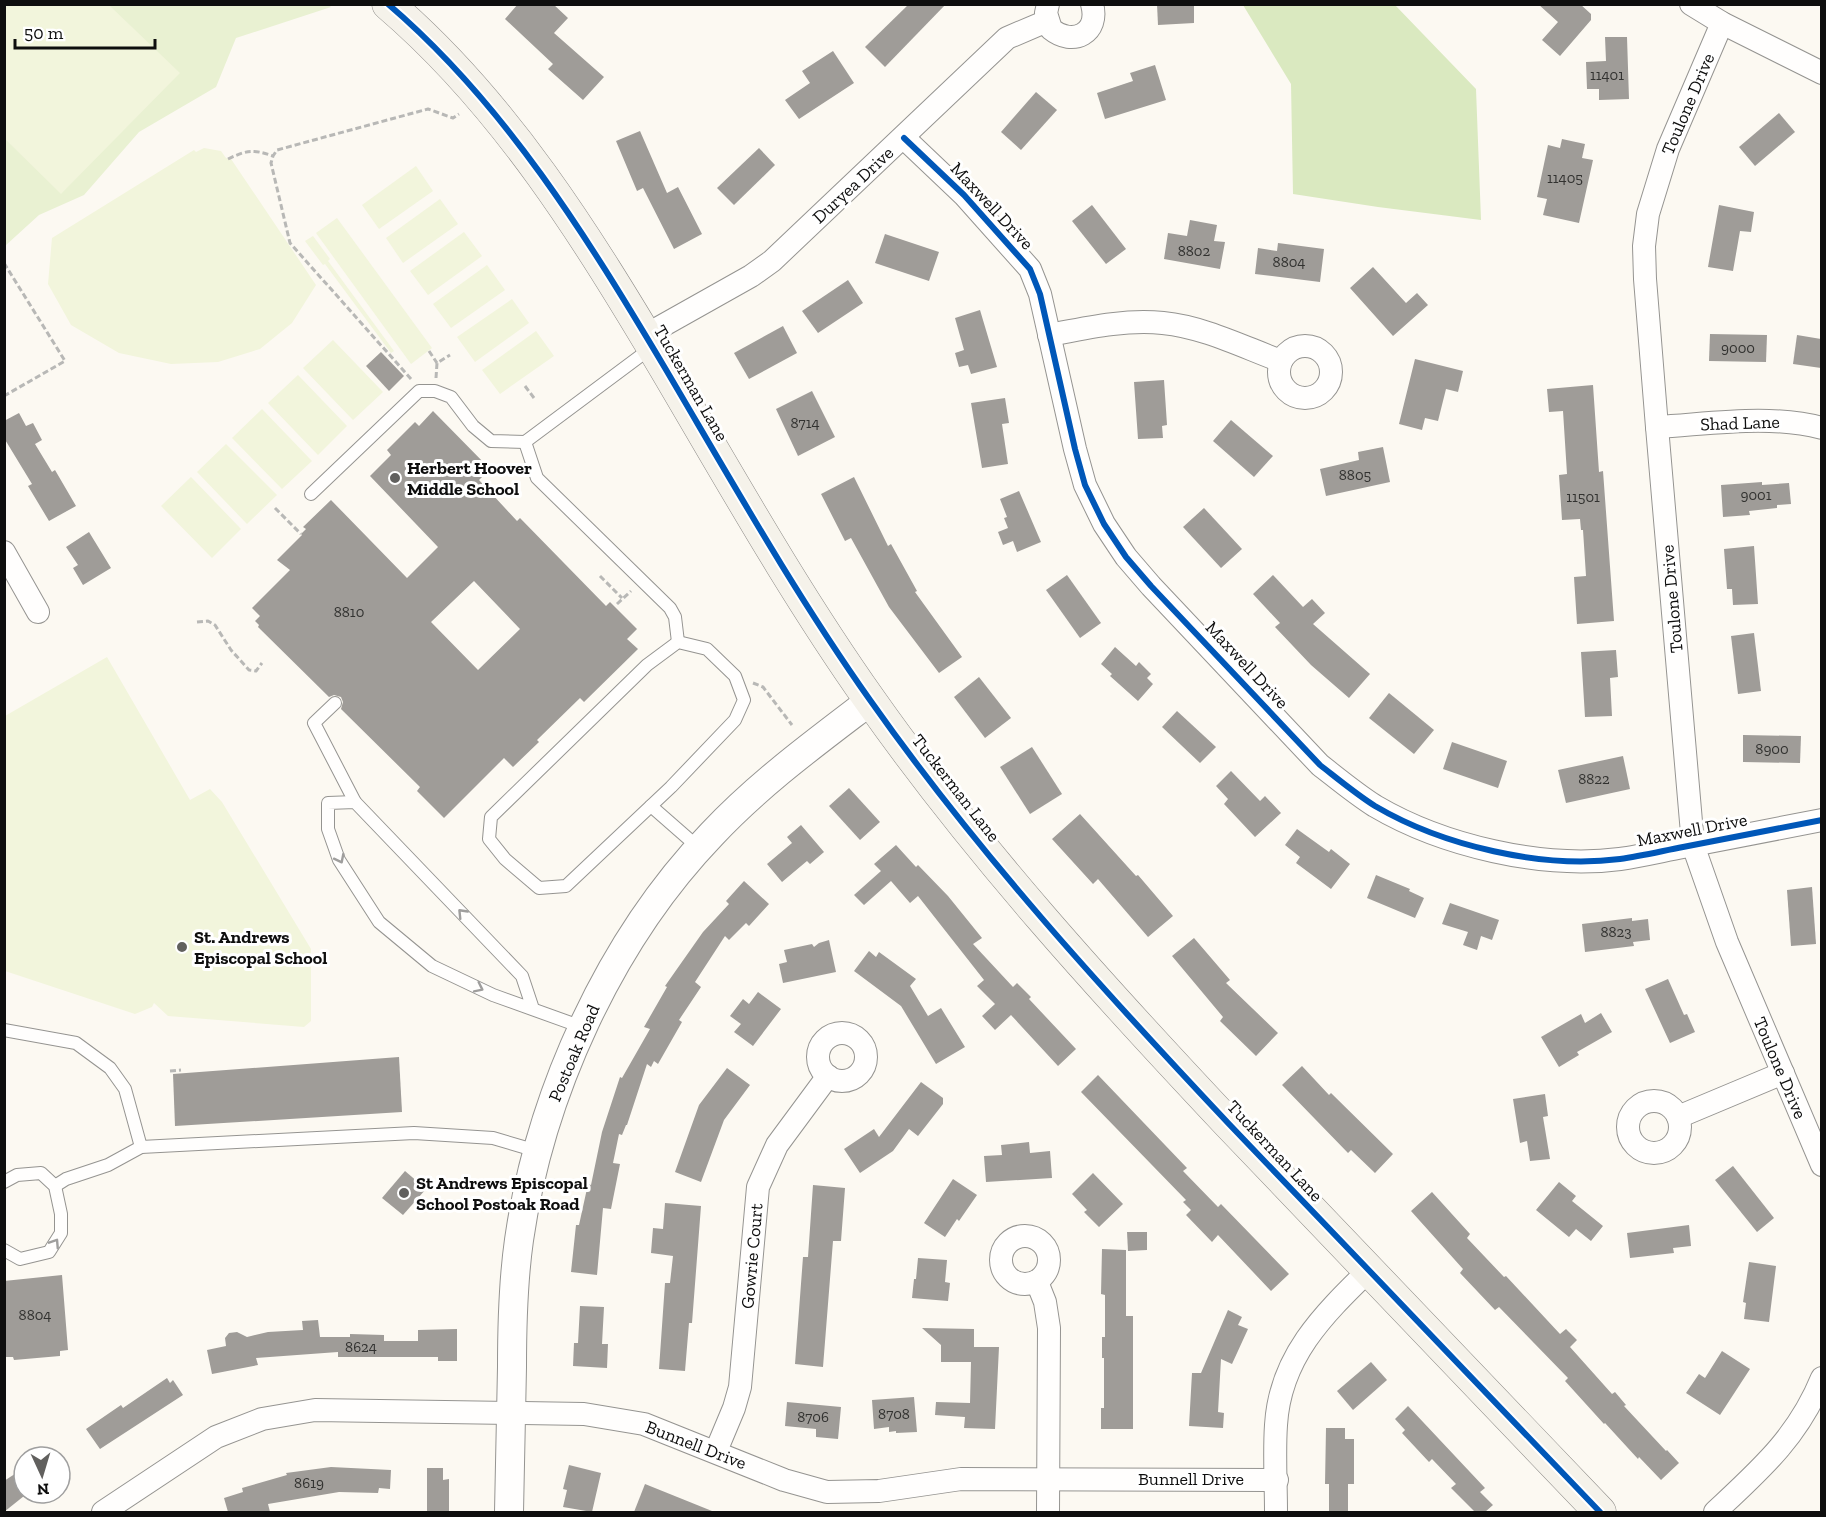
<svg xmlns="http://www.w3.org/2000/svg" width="1826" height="1517" font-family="'Zilla Slab',serif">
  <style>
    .green { fill: #e9f1d2 }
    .forest { fill: #dae9c0 }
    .pitch { fill: #f2f5dc }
    .building { fill: #9f9c98; fill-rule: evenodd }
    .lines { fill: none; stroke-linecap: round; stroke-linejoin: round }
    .service-casing { stroke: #959491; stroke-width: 14 }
    .minor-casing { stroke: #959491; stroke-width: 24 }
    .tertiary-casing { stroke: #959491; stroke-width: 30 }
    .secondary-casing { stroke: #8c8a87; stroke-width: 33 }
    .path { stroke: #b8b8b6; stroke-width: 3; stroke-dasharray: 6 3; stroke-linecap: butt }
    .service { stroke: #fffefd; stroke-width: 12 }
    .minor { stroke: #fffefd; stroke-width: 22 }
    .tertiary { stroke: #fffefd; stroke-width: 28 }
    .secondary { stroke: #f5f2ea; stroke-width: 32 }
    .cycleway-casing { stroke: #fff; stroke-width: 10 }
    .cycleway { stroke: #0057b8; stroke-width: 6 }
    .oneway { stroke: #9f9e9d }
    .poi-dot { fill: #61605e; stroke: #fff; stroke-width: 2 }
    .labels { text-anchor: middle; stroke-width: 6; stroke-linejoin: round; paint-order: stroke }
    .number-label { font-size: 15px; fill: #323230 }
    .street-label { font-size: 18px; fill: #0e0e0e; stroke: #fff }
    .poi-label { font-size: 18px; font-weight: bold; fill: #0e0e0e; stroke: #fff; text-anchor: start }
  </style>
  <rect width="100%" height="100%" fill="#fcf9f2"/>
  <polygon class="green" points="327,4 331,7 236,38 216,87 139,132 84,195 39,215 5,246 5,5"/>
  <polygon class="forest" points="1243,5 1395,5 1476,89 1481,220 1378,207 1293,194 1291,84"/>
  <g class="pitch">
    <polygon points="4,5 109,5 180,73 61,194 5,139"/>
    <polygon points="204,148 221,151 226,158 231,159 316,285 292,323 260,349 218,362 171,364 119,353 71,325 48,284 52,238 194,150 196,152"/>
    <polygon points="416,166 433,191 379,229 362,205"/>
    <polygon points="440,199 458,224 403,263 386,238"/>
    <polygon points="337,218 432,348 411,364 316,233"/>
    <polygon points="464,232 482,256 428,295 410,271"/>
    <polygon points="313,236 330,259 328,261 394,351 391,353 325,264 323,265 305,241"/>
    <polygon points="487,265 505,290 451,328 433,304"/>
    <polygon points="512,299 529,323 475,362 457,337"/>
    <polygon points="536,331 554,356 500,394 482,370"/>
    <polygon points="333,340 383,392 353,420 303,368"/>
    <polygon points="298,375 347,426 318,455 268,403"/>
    <polygon points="262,409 312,461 282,489 232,438"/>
    <polygon points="226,444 277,495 247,524 197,472"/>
    <polygon points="191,477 241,529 212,558 161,506"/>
    <polygon points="107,657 190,800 210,789 222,802 311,949 311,1021 304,1027 168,1016 154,1003 152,1007 135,1014 5,971 5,716"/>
  </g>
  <g class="building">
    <polygon points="518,4 553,4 568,18 554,33 604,77 583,100 548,69 553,64 505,19"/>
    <polygon points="909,4 946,4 885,67 865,47"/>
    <polygon points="1157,4 1194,4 1194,23 1158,25"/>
    <polygon points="1538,4 1580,4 1591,14 1591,20 1560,56 1542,40 1558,22"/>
    <polygon points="1605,37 1627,37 1629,99 1599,100 1599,89 1587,89 1586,62 1606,61"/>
    <polygon points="833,51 854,83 799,119 785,100 810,83 802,71"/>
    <polygon points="1155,65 1166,100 1105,119 1097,93 1133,81 1130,73"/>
    <polygon points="1036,92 1057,110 1021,150 1001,132"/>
    <polygon points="1779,113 1795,132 1755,166 1739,147"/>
    <polygon points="640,131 667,193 678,187 702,234 674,249 643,188 637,191 616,141"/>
    <polygon points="1562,139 1585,144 1582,158 1593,160 1579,223 1543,215 1547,199 1537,197 1548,145 1560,148"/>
    <polygon points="759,148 775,165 734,205 717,188"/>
    <polygon points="1092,205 1126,249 1106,264 1072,221"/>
    <polygon points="1719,205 1754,212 1751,232 1740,231 1733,271 1708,267"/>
    <polygon points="1190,220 1217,225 1214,241 1225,242 1220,269 1164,259 1168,233 1187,236"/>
    <polygon points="885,234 939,252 929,281 875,263"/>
    <polygon points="1278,243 1324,249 1320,282 1255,274 1258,248 1277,251"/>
    <polygon points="1373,267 1406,303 1417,293 1428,305 1393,336 1350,288"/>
    <polygon points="848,280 863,303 818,333 802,311"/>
    <polygon points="980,310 997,367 971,374 968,365 959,367 955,353 964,350 955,318"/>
    <polygon points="783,326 797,353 749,379 734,353"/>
    <polygon points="1710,334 1767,335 1766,362 1709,361"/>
    <polygon points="1797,335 1821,339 1821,368 1793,364"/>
    <polygon points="381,352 404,376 389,391 366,366"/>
    <polygon points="1415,359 1463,371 1458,392 1446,389 1438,421 1425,418 1422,430 1399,424"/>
    <polygon points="1164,380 1167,425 1162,426 1163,438 1138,439 1134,382"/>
    <polygon points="1593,385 1599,472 1603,471 1614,621 1577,624 1574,577 1586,576 1583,530 1581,530 1580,519 1562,520 1559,475 1567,474 1563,411 1549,412 1547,389"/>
    <polygon points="812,391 835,437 798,456 776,409"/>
    <polygon points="1005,398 1009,423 1002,424 1008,464 982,468 971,403"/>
    <path d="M433,411L490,469L479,480L517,521L520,518L606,606L610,602L637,629L627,639L638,649L584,702L580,698L537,740L539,742L513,767L504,758L444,818L417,791L420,787L341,709L343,702L341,697L334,695L329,697L258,627L259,625L255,621L260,616L252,608L290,570L277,560L302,535L301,534L306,529L303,527L331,500L407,578L438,547L370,476L391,455L387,450L415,422L419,426ZM474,581L520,629L478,670L431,622Z"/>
    <polygon points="19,413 26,426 33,423 42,440 35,444 52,472 55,470 76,506 49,521 28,486 32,484 4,438 4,421"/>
    <polygon points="1231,420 1273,456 1254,477 1213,441"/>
    <polygon points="1383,447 1390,482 1326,496 1320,469 1359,460 1358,452"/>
    <polygon points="854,477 888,546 891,544 917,591 915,592 962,657 939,673 889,607 851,538 845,541 821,494"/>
    <polygon points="1762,482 1762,485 1789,483 1791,504 1777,505 1777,508 1749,511 1750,515 1723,517 1721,485"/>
    <polygon points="1019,491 1041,542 1017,552 1013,541 1003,545 998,532 1008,528 1004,518 1007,517 1000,499"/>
    <polygon points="1204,508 1242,549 1221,568 1183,527"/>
    <polygon points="89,532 111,568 83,585 73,568 78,565 66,547"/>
    <polygon points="1754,546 1758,604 1733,605 1732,589 1727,589 1724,549"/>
    <polygon points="1067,575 1101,623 1080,638 1046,590"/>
    <polygon points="1273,575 1303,607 1312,599 1325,613 1313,624 1370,674 1349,698 1311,665 1275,627 1280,623 1253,594"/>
    <polygon points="1754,633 1761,691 1738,694 1731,636"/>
    <polygon points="1115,647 1136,666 1139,662 1151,674 1147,678 1153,684 1138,701 1110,676 1112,674 1101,664"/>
    <polygon points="1616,650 1618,677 1610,678 1612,716 1585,717 1581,652"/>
    <polygon points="979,677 1011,718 985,738 954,697"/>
    <polygon points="1389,693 1434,730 1414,754 1369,718"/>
    <polygon points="1177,711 1216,747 1200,763 1162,727"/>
    <polygon points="1743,735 1801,736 1800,763 1743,762"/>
    <polygon points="1452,742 1507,761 1498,788 1443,769"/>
    <polygon points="1032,747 1062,794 1030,814 1000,767"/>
    <polygon points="1623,756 1630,789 1566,803 1558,770"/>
    <polygon points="1231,771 1260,801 1265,796 1281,813 1255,837 1224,804 1228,799 1216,786"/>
    <polygon points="849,788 880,822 860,840 829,806"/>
    <polygon points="1080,814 1136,876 1138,875 1173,916 1148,937 1098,879 1093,884 1052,839"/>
    <polygon points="801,825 824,852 810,864 807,861 782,882 767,864 792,843 787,837"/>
    <polygon points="1297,829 1329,852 1331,849 1350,864 1331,889 1296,863 1300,857 1285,845"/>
    <polygon points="896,845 916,867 918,865 948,896 982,938 973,944 1013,987 1017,983 1031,997 1029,999 1076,1049 1058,1066 1011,1015 995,1030 982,1016 995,1004 977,986 984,980 918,896 910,903 891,881 864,905 854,895 881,871 874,864"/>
    <polygon points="1376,875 1410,889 1409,891 1424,898 1415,918 1367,898"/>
    <polygon points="744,881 769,904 749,926 746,923 729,940 725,936 695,982 701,987 679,1020 682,1022 658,1064 654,1061 651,1067 647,1064 627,1125 626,1125 622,1135 619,1134 613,1163 620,1164 611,1209 603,1208 597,1275 571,1272 576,1225 579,1225 588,1184 591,1185 602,1132 620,1077 622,1078 650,1029 644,1027 667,987 665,986 703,932 729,904 726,901"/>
    <polygon points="1812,887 1816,944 1791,946 1787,890"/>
    <polygon points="1450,903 1499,920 1492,940 1481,936 1477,950 1463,945 1468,932 1442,924"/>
    <polygon points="1632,918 1632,921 1648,919 1650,940 1633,942 1634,946 1585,952 1582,924"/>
    <polygon points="1194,938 1230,980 1226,983 1278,1033 1256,1056 1220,1021 1223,1017 1172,956"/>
    <polygon points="829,940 836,972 783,983 779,964 787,962 784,950 812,944 814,947 819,943"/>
    <polygon points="869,951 876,957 879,952 916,979 910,986 928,1016 941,1008 965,1047 936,1064 901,1006 854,971"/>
    <polygon points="1668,979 1684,1015 1687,1014 1695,1032 1670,1043 1645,989"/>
    <polygon points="758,992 781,1009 753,1046 734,1032 741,1024 730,1016 743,999 749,1004"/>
    <polygon points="1601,1013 1612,1032 1577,1052 1579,1055 1559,1067 1541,1037 1581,1014 1585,1023"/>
    <polygon points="399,1057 402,1112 175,1126 173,1074"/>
    <polygon points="1302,1066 1329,1095 1331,1093 1393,1154 1375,1173 1351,1150 1348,1153 1282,1085"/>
    <polygon points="727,1068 750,1085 724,1120 701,1182 675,1172 699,1105"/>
    <polygon points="1098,1075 1187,1168 1183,1171 1218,1207 1221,1204 1289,1274 1271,1291 1218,1235 1212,1242 1186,1215 1191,1210 1183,1202 1186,1200 1081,1092"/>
    <polygon points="921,1082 943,1098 943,1104 918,1136 909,1129 893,1151 860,1173 844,1149 874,1129 879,1137"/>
    <polygon points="1545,1094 1548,1116 1543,1117 1550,1159 1530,1161 1527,1141 1520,1143 1513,1099"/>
    <polygon points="1029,1142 1030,1153 1050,1151 1052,1178 986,1182 984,1156 1002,1155 1001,1145"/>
    <polygon points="1733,1166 1774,1218 1757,1232 1715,1180"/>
    <polygon points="405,1171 426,1189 403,1215 382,1198"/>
    <polygon points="1093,1173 1123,1204 1099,1227 1084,1212 1087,1210 1072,1194"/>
    <polygon points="953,1179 977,1195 959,1221 957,1219 945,1237 924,1223"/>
    <polygon points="1559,1182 1576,1196 1572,1201 1603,1226 1591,1241 1576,1229 1569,1237 1536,1210"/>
    <polygon points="813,1185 845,1188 841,1241 833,1241 823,1367 795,1364 803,1257 808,1257"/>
    <polygon points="1432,1192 1470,1234 1467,1238 1504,1277 1506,1276 1560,1334 1566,1329 1577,1340 1570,1347 1612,1394 1615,1392 1626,1405 1624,1406 1666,1451 1667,1450 1679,1463 1661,1480 1639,1457 1638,1459 1605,1423 1604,1424 1565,1381 1568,1378 1499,1307 1495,1310 1460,1273 1463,1269 1411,1211"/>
    <polygon points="665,1203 701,1206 692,1323 689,1323 685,1371 659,1369 665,1283 670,1283 673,1256 651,1253 653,1228 663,1229"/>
    <polygon points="1689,1225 1691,1246 1673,1248 1674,1253 1630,1258 1627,1233"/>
    <polygon points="1127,1232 1147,1232 1147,1250 1128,1251"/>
    <polygon points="1102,1249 1126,1250 1126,1316 1133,1316 1133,1429 1101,1429 1101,1408 1104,1408 1104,1358 1102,1358 1102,1337 1105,1337 1105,1295 1101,1294"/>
    <polygon points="918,1258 947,1260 945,1282 950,1283 948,1301 912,1298 914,1279 916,1279"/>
    <polygon points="1749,1262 1776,1266 1769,1322 1744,1319 1746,1303 1743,1302"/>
    <polygon points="62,1275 68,1350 60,1351 60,1356 14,1360 13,1357 4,1357 4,1281"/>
    <polygon points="580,1306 604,1307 602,1344 608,1344 607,1368 573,1366 574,1343 578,1343"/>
    <polygon points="1228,1310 1242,1317 1238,1325 1248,1329 1232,1364 1221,1359 1218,1412 1224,1413 1223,1428 1189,1426 1192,1373 1201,1373"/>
    <polygon points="318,1320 320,1337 350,1337 350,1334 384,1335 384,1341 418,1341 418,1330 457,1329 457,1361 438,1361 438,1357 338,1357 338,1352 256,1358 258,1365 212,1374 207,1350 226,1346 225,1338 229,1333 237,1332 247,1337 268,1332 303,1330 302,1321"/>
    <polygon points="922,1328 974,1329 974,1347 999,1347 995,1429 964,1428 965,1417 935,1415 936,1402 970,1403 971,1362 941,1362 941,1345"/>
    <polygon points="1722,1351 1750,1369 1720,1415 1686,1393 1699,1374 1705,1378"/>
    <polygon points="1371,1362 1387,1380 1353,1410 1337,1391"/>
    <polygon points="167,1378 170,1383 173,1380 183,1395 100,1449 86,1429 121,1405 123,1408"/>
    <polygon points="914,1397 917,1432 896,1433 896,1431 889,1432 889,1427 874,1429 872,1400"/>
    <polygon points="787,1402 841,1407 838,1439 816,1437 816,1429 785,1426"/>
    <polygon points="1408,1406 1485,1488 1480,1492 1493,1505 1485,1512 1475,1512 1451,1488 1456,1484 1432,1459 1429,1462 1402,1433 1405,1430 1395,1419"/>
    <polygon points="1326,1428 1345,1428 1345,1439 1354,1439 1354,1484 1348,1484 1348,1512 1329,1512 1329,1484 1325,1484"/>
    <polygon points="569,1465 601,1473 592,1512 563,1507 567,1490 563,1489"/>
    <polygon points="331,1467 391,1470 390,1489 379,1488 378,1493 339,1492 268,1504 270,1512 228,1512 224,1498 243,1492 242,1488 287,1475 286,1473"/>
    <polygon points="24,1468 24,1496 4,1512 4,1481"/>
    <polygon points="427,1468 443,1468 443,1480 449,1479 449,1512 427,1512"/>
    <polygon points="645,1484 712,1511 712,1512 634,1512"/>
  </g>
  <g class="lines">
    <defs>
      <g id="service">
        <polyline points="525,442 537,478 670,608 675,617 678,642"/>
        <polyline points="311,494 419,391 435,391 451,397 473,426 491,441 525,442 651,348"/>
        <polygon points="678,642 707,649 735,676 744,700 735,720 671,787 566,886 539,888 505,859 489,839 491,817 647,665"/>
        <polyline points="335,703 314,723 355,802"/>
        <polyline points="651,806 699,848"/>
        <polyline points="533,1009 522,976 355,802 328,803 328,829 339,860 379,922 432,966 493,995 582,1027"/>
        <polyline points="4,1030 76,1043 110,1068 125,1089 141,1147"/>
        <polyline points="4,1182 17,1175 41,1173 55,1186 61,1214 61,1233 49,1252 20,1259 4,1250"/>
        <polyline points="55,1186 66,1179 108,1165 141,1147 414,1133 493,1138 537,1151"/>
      </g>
      <g id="minor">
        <path d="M1048,4L1046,13L1051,29C1073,47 1100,33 1092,4"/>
        <polyline points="1691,4 1722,23 1822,73"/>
        <polyline points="1722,23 1668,149 1648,214 1644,246 1645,279 1657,427 1693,845 1727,942 1822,1165"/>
        <path d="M904,138L964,195L1030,269L1040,294L1075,449L1085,485L1104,524L1126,557L1151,586L1320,765C1338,779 1356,794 1375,806C1443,846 1542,869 1620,859C1641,856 1662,851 1683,847C1729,838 1775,829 1822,820"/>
        <polyline points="646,335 751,276 772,261 1007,38 1047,21"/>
        <path d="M1049,335C1086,328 1125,319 1163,323C1204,327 1243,347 1281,361"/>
        <circle cx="1305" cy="372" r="26"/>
        <path d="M1657,427C1710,424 1770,414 1822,428"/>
        <polyline points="4,552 38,612"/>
        <circle cx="842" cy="1057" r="24"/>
        <circle cx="1654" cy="1127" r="26"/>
        <polyline points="1678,1117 1783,1073"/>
        <circle cx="1025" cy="1260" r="24"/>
        <polyline points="1037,1282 1045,1302 1049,1328 1048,1512"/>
        <polyline points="716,1451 734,1408 740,1387 758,1187 777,1145 828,1076"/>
        <polyline points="103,1512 216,1437 262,1419 315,1410 584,1414 644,1424 784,1480 827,1492 879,1491 961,1479 1277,1480"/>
        <path d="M1276,1512C1276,1483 1274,1454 1276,1425C1280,1357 1323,1315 1368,1271"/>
        <path d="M1715,1512C1760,1470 1798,1437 1822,1378"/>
      </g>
      <path id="tertiary" d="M509,1512C510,1464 511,1415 512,1367C512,1324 513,1282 519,1240C540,1094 610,940 712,834C760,783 815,743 870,701"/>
      <path id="secondary" d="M388,4C505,104 587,237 665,368C731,480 795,594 870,700C977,852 1102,989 1229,1124C1352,1254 1476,1383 1600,1512"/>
    </defs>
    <use href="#service" class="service-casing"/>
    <use href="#minor" class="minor-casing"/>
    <use href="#tertiary" class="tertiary-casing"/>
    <use href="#secondary" class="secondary-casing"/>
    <g class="path">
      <path d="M228,159C247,150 253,149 273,156"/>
      <polyline points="4,263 65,361 4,396"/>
      <polyline points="429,351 437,363"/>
      <polyline points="436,378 437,363 450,355"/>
      <polyline points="411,379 290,243 271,163 273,156 277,150 428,109 453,118 459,114"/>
      <polyline points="525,386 534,398"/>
      <polyline points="275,508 301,534"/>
      <polyline points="600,576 622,598"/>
      <polyline points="617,604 631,591"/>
      <polyline points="197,622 208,621 215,625 231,650 249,670 256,671 262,663"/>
      <polyline points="753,683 763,687 792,725"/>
      <polyline points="170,1071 181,1070"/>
    </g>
    <use href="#service" class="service"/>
    <use href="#minor" class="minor"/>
    <use href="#tertiary" class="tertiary"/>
    <use href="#secondary" class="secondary"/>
    <defs>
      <g id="cycleway">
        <path d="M388,4C505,104 587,237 665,368C731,480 795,594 870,700C977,852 1102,989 1229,1124C1352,1254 1476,1383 1600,1512"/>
        <path d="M904,138L964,195L1030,269L1040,294L1075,449L1085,485L1104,524L1126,557L1151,586L1320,765C1338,779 1356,794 1375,806C1443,846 1542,869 1620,859C1641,856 1662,851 1683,847C1729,838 1775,829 1822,820"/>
      </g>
    </defs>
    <use href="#cycleway" class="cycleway-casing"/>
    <use href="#cycleway" class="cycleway"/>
  </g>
  <defs><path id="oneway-chevron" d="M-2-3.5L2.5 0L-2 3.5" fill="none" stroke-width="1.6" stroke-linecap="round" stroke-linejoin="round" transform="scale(1.5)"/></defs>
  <g class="oneway">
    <use href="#oneway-chevron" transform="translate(340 859) rotate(63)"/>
    <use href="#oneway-chevron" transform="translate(462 913) rotate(-134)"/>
    <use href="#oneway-chevron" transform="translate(479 988) rotate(26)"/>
    <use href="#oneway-chevron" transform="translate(55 1243) rotate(-57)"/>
  </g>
  <g class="poi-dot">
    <circle cx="395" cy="478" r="6"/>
    <circle cx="182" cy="947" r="6"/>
    <circle cx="404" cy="1193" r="6"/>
  </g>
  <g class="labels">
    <g class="number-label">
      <text x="1607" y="80">11401</text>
      <text x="1565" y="183">11405</text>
      <text x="1194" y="256">8802</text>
      <text x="1289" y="267">8804</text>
      <text x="1738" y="353">9000</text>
      <text x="805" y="428">8714</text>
      <text x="1355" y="480">8805</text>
      <text x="1756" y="500">9001</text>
      <text x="1583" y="502">11501</text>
      <text x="349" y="617">8810</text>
      <text x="1772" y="754">8900</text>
      <text x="1594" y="784">8822</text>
      <text x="1616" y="937">8823</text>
      <text x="35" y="1320">8804</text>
      <text x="361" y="1352">8624</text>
      <text x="894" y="1419">8708</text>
      <text x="813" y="1422">8706</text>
      <text x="309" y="1488">8619</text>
    </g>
    <g class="street-label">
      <text transform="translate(1688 104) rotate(-67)" y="6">Toulone Drive</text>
      <text transform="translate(853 185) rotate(-43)" y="6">Duryea Drive</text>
      <text transform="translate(992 206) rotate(47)" y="6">Maxwell Drive</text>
      <text transform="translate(691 383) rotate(60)" y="6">Tuckerman Lane</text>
      <text transform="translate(1740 423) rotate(-2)" y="6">Shad Lane</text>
      <text transform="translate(1672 599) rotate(-95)" y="6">Toulone Drive</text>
      <text transform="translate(1247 665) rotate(47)" y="6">Maxwell Drive</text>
      <text transform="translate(956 788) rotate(52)" y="6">Tuckerman Lane</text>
      <text transform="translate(1692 830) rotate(-11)" y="6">Maxwell Drive</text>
      <text transform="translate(574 1053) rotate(-67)" y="6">Postoak Road</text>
      <text transform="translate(1780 1068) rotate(67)" y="6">Toulone Drive</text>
      <text transform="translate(1275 1151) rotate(47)" y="6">Tuckerman Lane</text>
      <text transform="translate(752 1256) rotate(-85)" y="6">Gowrie Court</text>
      <text transform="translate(696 1445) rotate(21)" y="6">Bunnell Drive</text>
      <text x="1191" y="1485">Bunnell Drive</text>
    </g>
    <g class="poi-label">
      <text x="407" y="474">Herbert Hoover<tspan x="407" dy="21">Middle School</tspan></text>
      <text x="194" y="943">St. Andrews<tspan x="194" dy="21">Episcopal School</tspan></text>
      <text x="416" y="1189">St Andrews Episcopal<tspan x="416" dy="21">School Postoak Road</tspan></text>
    </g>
  </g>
  <rect width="1826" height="1517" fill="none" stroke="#0e0e0e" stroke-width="12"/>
  <g transform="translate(42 1475) rotate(176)"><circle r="28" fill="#ffffff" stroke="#9f9f9f" stroke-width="1.5"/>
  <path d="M0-4.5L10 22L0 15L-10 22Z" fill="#61605e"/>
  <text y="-9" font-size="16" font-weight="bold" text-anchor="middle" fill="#0e0e0e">N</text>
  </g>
  <path d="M15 39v9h140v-9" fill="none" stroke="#0e0e0e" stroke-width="3"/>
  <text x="24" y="39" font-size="18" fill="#0e0e0e" stroke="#ffffff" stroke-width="4.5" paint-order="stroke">50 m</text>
</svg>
